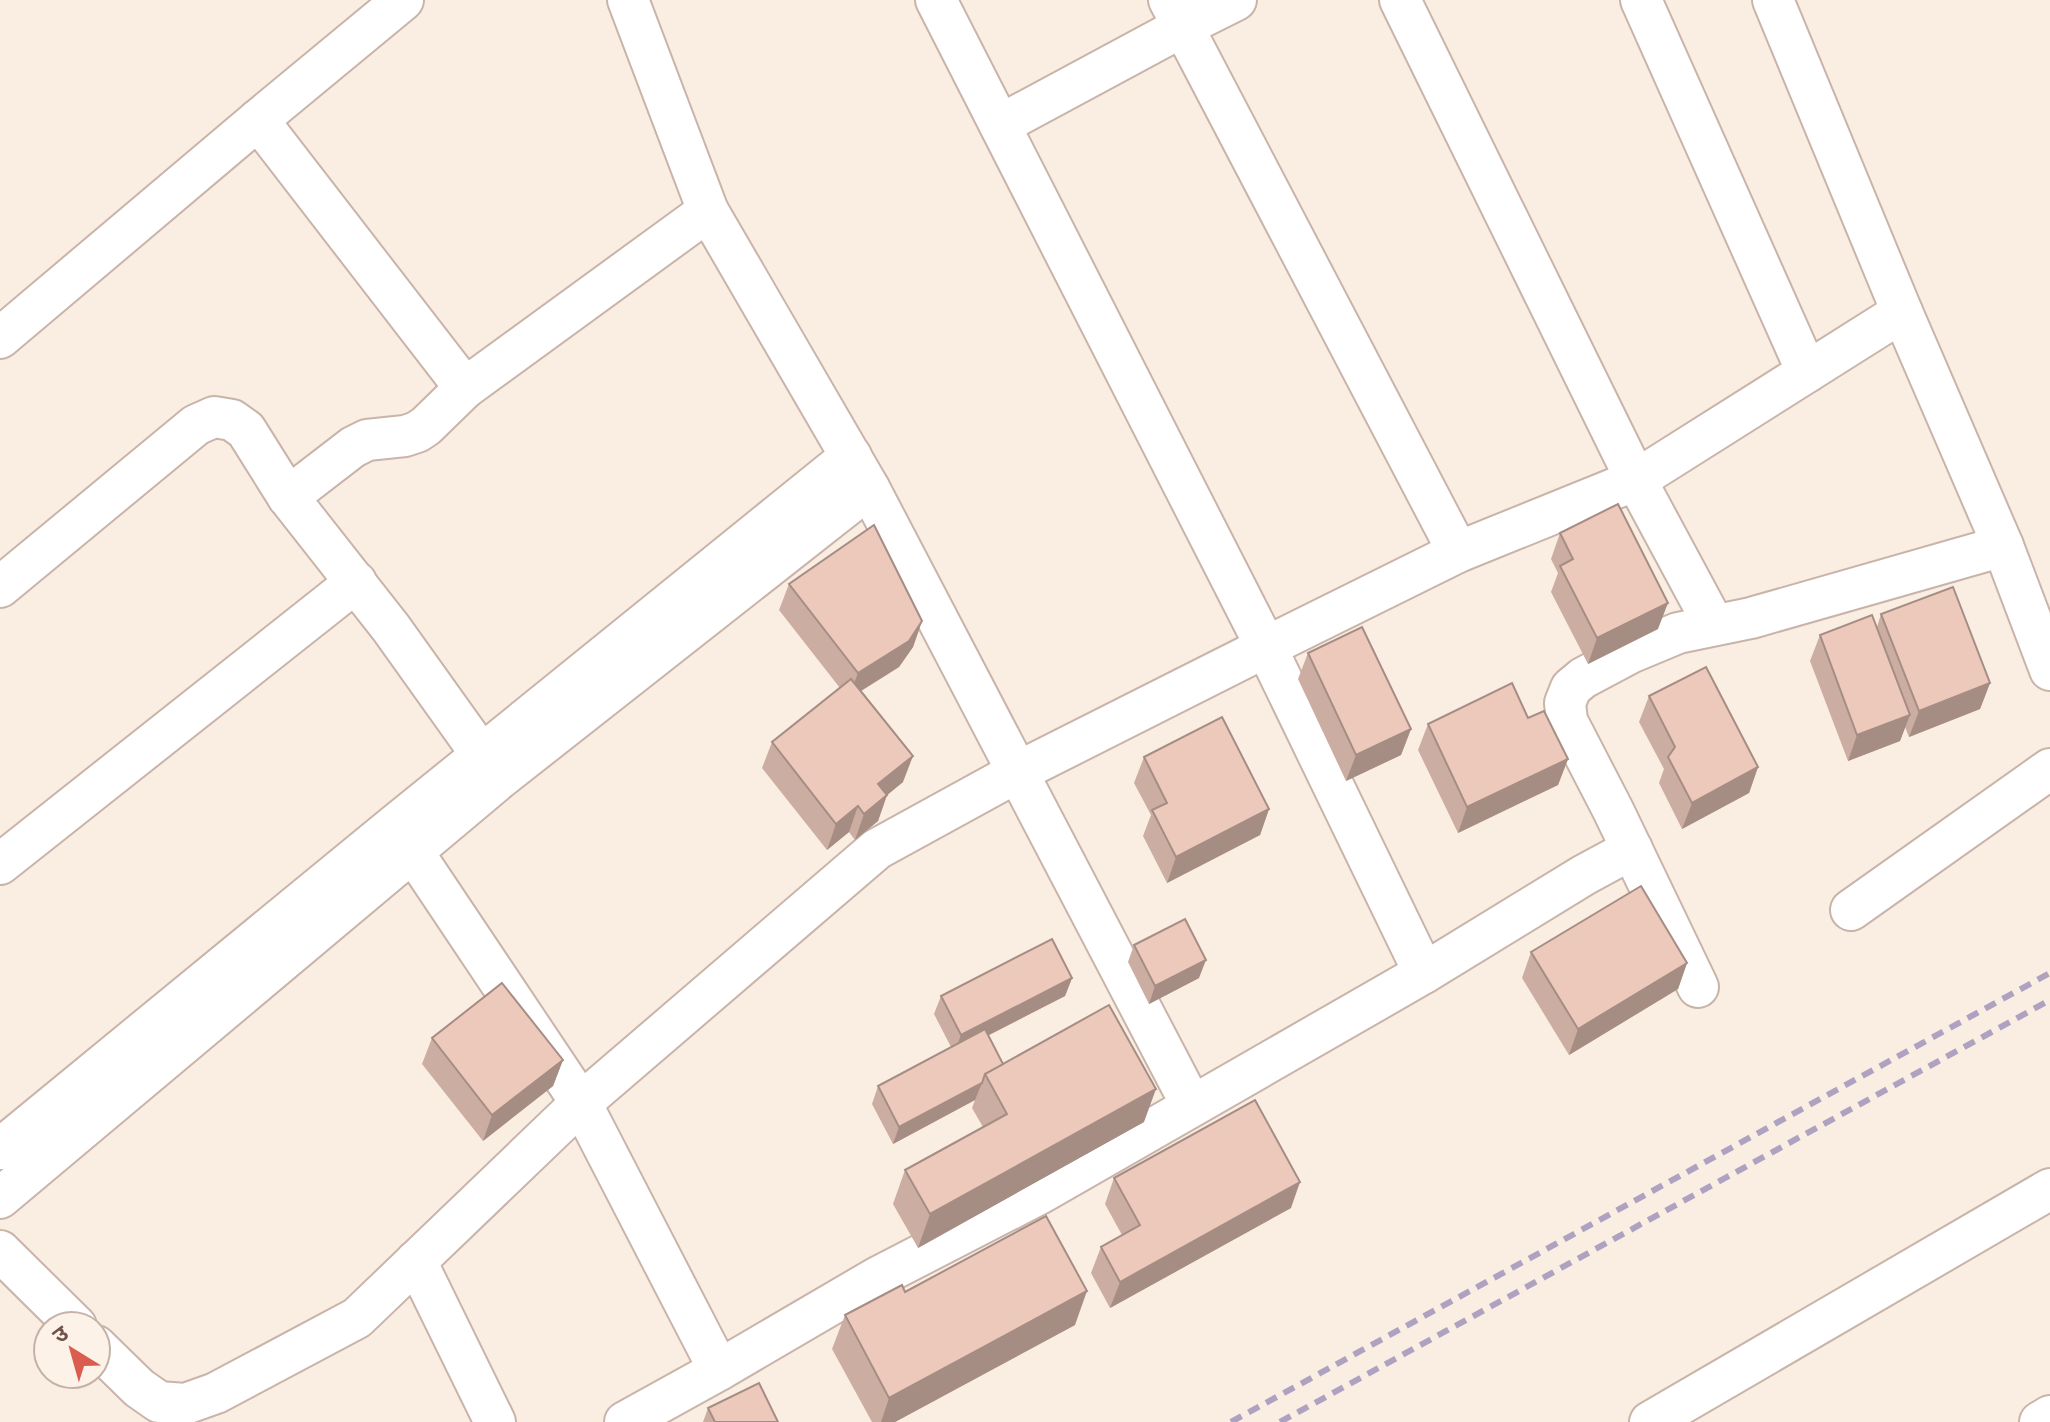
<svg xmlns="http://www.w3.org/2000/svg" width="2050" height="1422" font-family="Ubuntu,'Noto Sans Devanagari',sans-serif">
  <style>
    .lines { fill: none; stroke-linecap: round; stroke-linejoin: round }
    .minor-casing { stroke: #c9b4aa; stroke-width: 44 }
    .minor { stroke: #fff; stroke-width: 40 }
    .rail { stroke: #afa2c1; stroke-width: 6; stroke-dasharray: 12 8; stroke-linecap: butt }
    .wall { fill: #ccada2 }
    .shaded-wall { fill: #a68d84 }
    .building { fill: #edc9bc; stroke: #a68d84; stroke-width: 2 }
  </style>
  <rect width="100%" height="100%" fill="#faede2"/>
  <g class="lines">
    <defs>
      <g id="minor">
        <polyline points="628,0 708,211 869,488 1192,1106"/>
        <polyline points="1169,0 1458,552"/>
        <polyline points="1400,0 1636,480 1714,625"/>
        <polyline points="1641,0 1807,372"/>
        <polyline points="1773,0 1902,312 2003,546 2050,670"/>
        <polyline points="258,120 465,388"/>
        <polyline points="1000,125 1182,27 1236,0"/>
        <polyline points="0,338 258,120 403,0"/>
        <polyline points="288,497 353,447 367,440 405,436 417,432 426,426 465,388 708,211"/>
        <polyline points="0,587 196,425 214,417 232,420 246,430 288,497 391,628 496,775"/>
        <polyline points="397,828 581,1103 719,1370"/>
        <polyline points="0,864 356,582"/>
        <polyline points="1851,910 2050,769"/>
        <polyline points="1424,973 1266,647 1458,552 1636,480 1902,312"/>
        <polyline points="1698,987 1613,810 1567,721 1565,703 1571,688 1583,678 1630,653 1678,633 1751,618 2003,546"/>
        <polyline points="0,1149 395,825 851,456"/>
        <polyline points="0,1198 499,779 869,488"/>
        <polyline points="0,1251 76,1326"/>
        <polyline points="416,1261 495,1422"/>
        <polyline points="96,1346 139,1388 159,1402 185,1404 216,1393 357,1318 581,1103 877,849 1010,776 1266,647 936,0"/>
        <polyline points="625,1422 719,1370 878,1277 1041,1193 1424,973 1584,875 1632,849"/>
        <polyline points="1650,1422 2050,1189"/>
        <polyline points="2040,1422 2050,1416"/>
      </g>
    </defs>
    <use href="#minor" class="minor-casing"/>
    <use href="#minor" class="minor"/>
    <g class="rail">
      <polyline points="1231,1422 2050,973"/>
      <polyline points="1280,1422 2050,1000"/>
    </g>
  </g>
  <g class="wall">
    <polygon points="1560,533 1658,629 1588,664 1551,592 1558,573 1551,559"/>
    <polygon points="789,584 922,621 913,647 899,667 861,691 903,782 887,795 878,821 855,840 849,832 827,850 762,768 772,742 840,688 779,610"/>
    <polygon points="1881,614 1990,683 1980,709 1909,737 1905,727 1900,741 1848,761 1810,661 1820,635 1877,627"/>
    <polygon points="1308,653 1411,729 1401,755 1346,781 1298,679"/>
    <polygon points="1649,696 1758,767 1749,793 1682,829 1659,783 1664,769 1639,722"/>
    <polygon points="1528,718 1568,759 1558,785 1458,833 1418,750 1428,724"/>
    <polygon points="1144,757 1269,809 1260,835 1167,883 1143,836 1151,815 1134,783"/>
    <polygon points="1134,945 1199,978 1149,1004 1128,962"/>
    <polygon points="1531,952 1687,963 1678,989 1569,1055 1522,978"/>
    <polygon points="1072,978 1065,996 988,1035 1003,1064 1144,1122 918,1248 893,1204 905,1170 983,1127 972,1108 975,1100 893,1144 872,1104 878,1086 951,1047 934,1014 941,996"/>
    <polygon points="432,1038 563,1060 553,1086 483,1141 422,1064"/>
    <polygon points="1114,1178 1291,1208 1110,1308 1091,1273 1101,1247 1122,1235 1105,1204"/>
    <polygon points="905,1292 1075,1325 895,1422 872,1422 832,1349 845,1315"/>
    <polygon points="708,1408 778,1422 703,1422"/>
  </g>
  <g class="shaded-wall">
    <polygon points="1668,603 1658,629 1588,664 1597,638"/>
    <polygon points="922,621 913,647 899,667 848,699 858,673"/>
    <polygon points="1990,683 1980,709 1909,737 1919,711"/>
    <polygon points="1910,715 1900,741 1848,761 1857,735"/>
    <polygon points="1411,729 1401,755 1346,781 1356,755"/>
    <polygon points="913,756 903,782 869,810 878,784"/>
    <polygon points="1568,759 1558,785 1458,833 1467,807"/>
    <polygon points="1758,767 1749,793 1682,829 1692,803"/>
    <polygon points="887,795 878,821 855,840 864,814"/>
    <polygon points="858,806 849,832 827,850 836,824"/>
    <polygon points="1269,809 1260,835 1167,883 1176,857"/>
    <polygon points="1206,960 1199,978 1149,1004 1155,986"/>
    <polygon points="1687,963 1678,989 1569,1055 1578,1029"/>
    <polygon points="1072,978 1065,996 954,1053 961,1035"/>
    <polygon points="563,1060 553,1086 483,1141 492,1115"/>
    <polygon points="982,1083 975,1100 893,1144 899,1127"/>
    <polygon points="1156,1089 1144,1122 918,1248 930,1214"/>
    <polygon points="1300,1182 1291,1208 1110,1308 1120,1282"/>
    <polygon points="1087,1291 1075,1325 895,1422 881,1422 889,1398"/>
  </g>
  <g class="building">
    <polygon points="1618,504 1668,603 1597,638 1560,566 1573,559 1560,533"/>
    <polygon points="874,525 922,621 909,641 858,673 789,584"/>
    <polygon points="1953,587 1990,683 1919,711 1881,614"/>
    <polygon points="1872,615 1910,715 1857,735 1820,635"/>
    <polygon points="1362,627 1411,729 1356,755 1308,653"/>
    <polygon points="1706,667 1758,767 1692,803 1668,757 1675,747 1649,696"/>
    <polygon points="851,679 913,756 878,784 887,795 864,814 858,806 836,824 772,742"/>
    <polygon points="1512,683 1528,718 1544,711 1568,759 1467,807 1428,724"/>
    <polygon points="1222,717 1269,809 1176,857 1152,810 1167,803 1144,757"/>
    <polygon points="1641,886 1687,963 1578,1029 1531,952"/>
    <polygon points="1185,919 1206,960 1155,986 1134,945"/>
    <polygon points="1052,939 1072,978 961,1035 941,996"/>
    <polygon points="502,983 563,1060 492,1115 432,1038"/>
    <polygon points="1109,1005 1156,1089 930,1214 905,1170 1007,1114 985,1074"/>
    <polygon points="985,1029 1003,1064 985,1074 982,1083 899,1127 878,1086"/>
    <polygon points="1255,1100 1300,1182 1120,1282 1101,1247 1140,1225 1114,1178"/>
    <polygon points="1046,1216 1087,1291 889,1398 845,1315 902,1285 905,1292"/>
    <polygon points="759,1383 778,1422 715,1422 708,1408"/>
  </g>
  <g transform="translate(72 1350) rotate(323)"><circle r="38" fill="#fdf2e7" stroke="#c4b2a9" stroke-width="2"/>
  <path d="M0-6L14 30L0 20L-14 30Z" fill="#da5d50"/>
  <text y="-12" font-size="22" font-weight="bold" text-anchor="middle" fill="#6f534b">उ</text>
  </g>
</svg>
